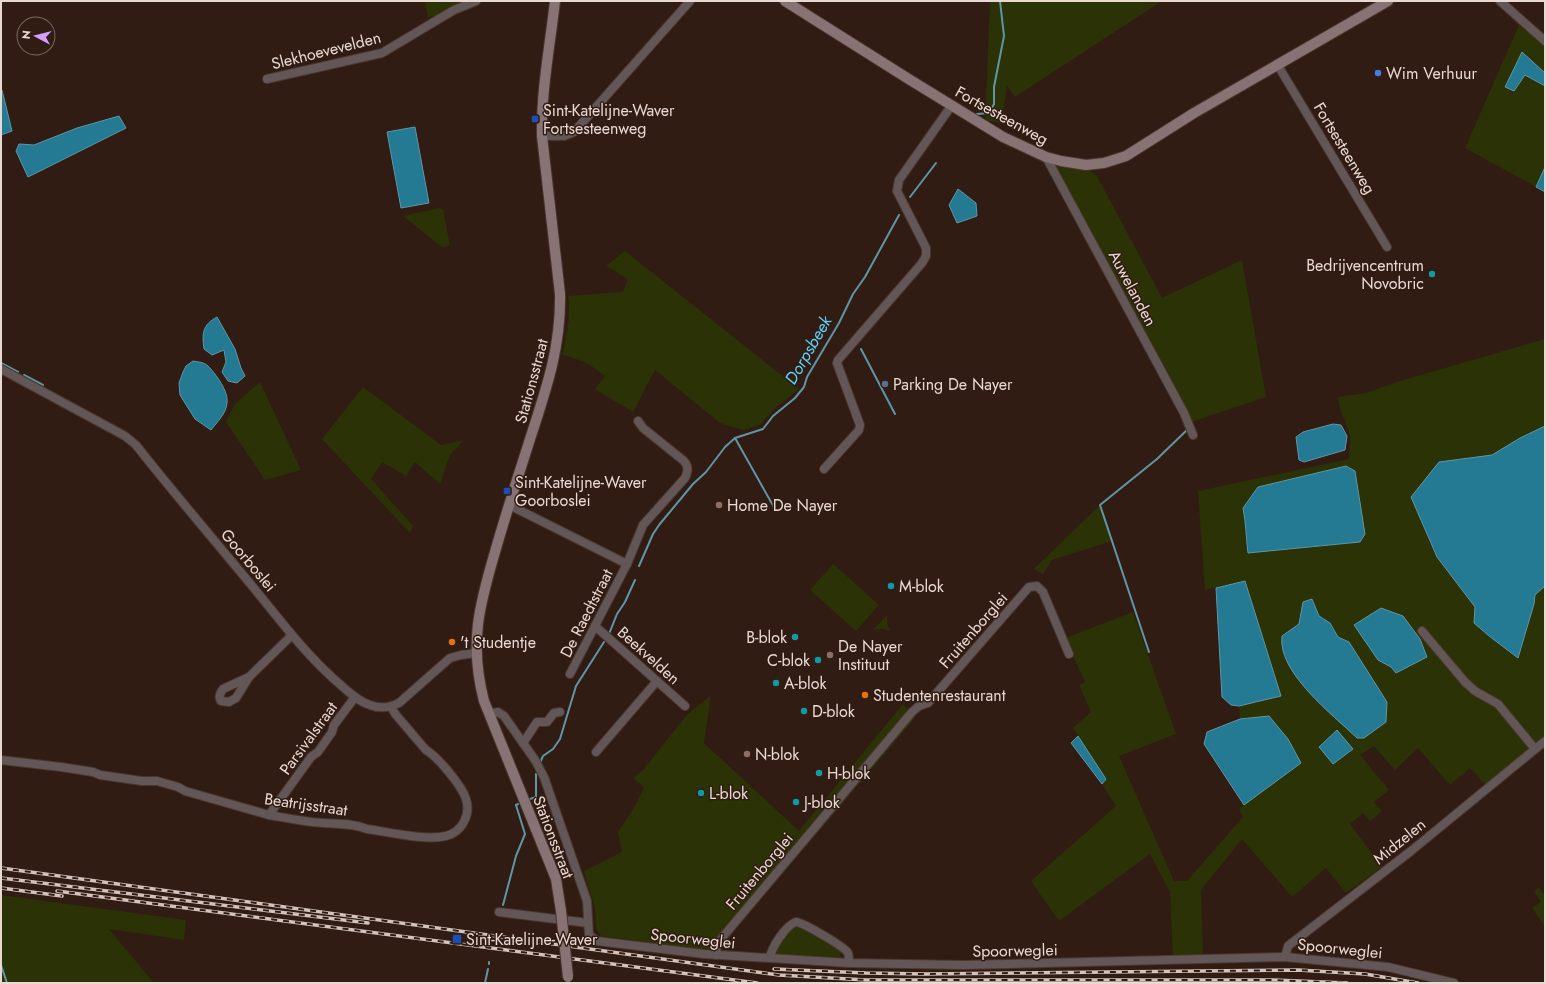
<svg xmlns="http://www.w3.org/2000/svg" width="1546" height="984" font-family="Jost,sans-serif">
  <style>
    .green { fill: #2a3206; fill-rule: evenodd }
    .water { fill: #247993; stroke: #5f96a6 }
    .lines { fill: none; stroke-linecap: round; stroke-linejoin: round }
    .stream { stroke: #5f96a6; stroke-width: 2 }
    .street-casing { stroke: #4b362e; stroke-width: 10 }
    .secondary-casing { stroke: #4b362e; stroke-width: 12 }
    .street { stroke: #625656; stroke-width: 8 }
    .secondary { stroke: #877373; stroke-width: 10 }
    .rail-casing { stroke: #d3c3bd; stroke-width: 3.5 }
    .rail { stroke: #311c13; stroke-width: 2; stroke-dasharray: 6; stroke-linecap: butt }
    .secondary-bridge-casing { stroke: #4b362e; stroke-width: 12; stroke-linecap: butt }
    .secondary-bridge { stroke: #877373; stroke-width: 10 }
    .shop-dot { fill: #3f7fe0; stroke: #311c13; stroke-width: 1.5 }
    .transit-dot { fill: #1a4fb4; stroke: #311c13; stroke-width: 1.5 }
    .culture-dot { fill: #0f9aa8; stroke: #311c13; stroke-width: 1.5 }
    .service-dot { fill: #5c6f8a; stroke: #311c13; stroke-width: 1.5 }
    .education-dot { fill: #8d6e63; stroke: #311c13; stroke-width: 1.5 }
    .food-dot { fill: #e8710a; stroke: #311c13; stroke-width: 1.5 }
    .labels { text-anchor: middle; stroke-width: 3; stroke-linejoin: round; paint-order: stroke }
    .street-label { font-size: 16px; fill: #e8d9d3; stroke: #311c13 }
    .poi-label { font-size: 16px; fill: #e8d9d3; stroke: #311c13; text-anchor: start }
    .water-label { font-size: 17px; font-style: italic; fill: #5ed3f9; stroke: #311c13 }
  </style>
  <rect width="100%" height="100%" fill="#311c13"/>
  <g class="green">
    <polygon points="425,1 466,1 450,6 436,16 428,17"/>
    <polygon points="990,1 1162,1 1015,97 1007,86 1002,123 985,120"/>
    <polygon points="1519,25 1545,45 1545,73 1522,52 1525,74 1545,86 1545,167 1536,187 1465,148"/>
    <polygon points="1054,165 1087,169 1097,176 1162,298 1242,260 1266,397 1191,422 1184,404"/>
    <polygon points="439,208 443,209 450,246 442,247 403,216"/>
    <path d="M625,251L799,389L774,409L760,425L743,430L720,423L655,370L633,412L595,389L605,376L587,363L562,354C567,335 571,315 568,296L623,292L628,279L606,266Z"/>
    <path d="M1545,339V426L1520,438L1492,455L1439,462L1423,524L1429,542L1437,557L1475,607V623L1489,636L1518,658L1534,604L1535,595L1545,586V736L1535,743L1504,705H1496L1530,748L1486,785L1470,768L1450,785L1418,748L1395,770L1374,746L1360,755L1389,790L1374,802L1382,811L1370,821L1363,813L1350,824L1382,867L1346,893L1326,868L1292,897L1242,839L1201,890L1203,956H1173L1170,892L1150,854L1059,921L1031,881L1116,806L1102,784L1106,779L1073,728L1091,712L1079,685L1085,682L1065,638L1133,612L1176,734L1119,756L1174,881H1187L1243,817L1239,809L1301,763L1269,716L1240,719L1239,706L1281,696L1245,581L1205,590L1198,491L1349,459L1350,436L1340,408L1338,397L1366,393L1400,381ZM1243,508L1360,542L1248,553C1245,538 1246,523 1243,508ZM1312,600L1319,616L1330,623L1338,637L1349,642L1387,702L1386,722L1282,636L1299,624ZM1427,657L1396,673L1391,667Z"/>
    <polygon points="260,382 301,470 265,480 226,422 235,404"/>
    <polygon points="363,387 441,445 464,440 450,455 440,484 415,462 406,476 382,462 371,479 413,526 410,533 322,439"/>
    <polygon points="1100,505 1112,541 1052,560 1043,574 1034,569"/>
    <polygon points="833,564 879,605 856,631 810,590"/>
    <polygon points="887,615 887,623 890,631 882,629 873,630"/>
    <polygon points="711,695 704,743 799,831 903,704 915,718 723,944 707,950 601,936 596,929 595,909 584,871 622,852 618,832 635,806 644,788 633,778 643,770 686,716"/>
    <polygon points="1539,887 1545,896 1545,927 1532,908 1541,902 1534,891"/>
    <polygon points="1,895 186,920 184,940 109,929 154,983 1,983"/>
    <path d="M796,925L815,933L817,937L833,945L835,948L841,951L840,956L844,959L778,955L776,949C783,941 787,931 796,925Z"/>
  </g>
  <g class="water">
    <polygon points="1522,52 1545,73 1545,86 1525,75 1514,91 1505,87"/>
    <polygon points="1,90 2,90 12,131 1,135"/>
    <polygon points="119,116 126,128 28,177 16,151 19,144 34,145 77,128"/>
    <polygon points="415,127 429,203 401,208 387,132"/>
    <polygon points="1545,167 1545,192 1536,187"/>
    <polygon points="958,189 976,203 977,216 957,223 949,205"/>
    <path d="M217,317L235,349L241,368L245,376L237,383L228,381L222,372L226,362L224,350L212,355L204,349C202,334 202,325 217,317Z"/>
    <path d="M193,361C198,362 204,362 208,366C216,374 229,392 227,403C226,414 217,422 211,430L195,419L180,395L179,383L183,372L186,366Z"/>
    <polygon points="1333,424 1341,425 1347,436 1345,450 1304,462 1299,460 1296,437 1303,432"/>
    <polygon points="1545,426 1545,586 1535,595 1534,604 1518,658 1489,636 1474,623 1475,607 1437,557 1411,497 1439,462 1492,455 1520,438"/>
    <path d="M1346,466L1355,471L1365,534L1360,542L1248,553C1246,538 1246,523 1243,508L1258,487Z"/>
    <polygon points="1245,581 1281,696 1239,706 1231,705 1222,697 1216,588"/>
    <path d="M1312,599L1319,616L1330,623L1338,637L1349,642L1387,702L1386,722L1364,738H1357C1333,715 1277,672 1282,636L1299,624L1303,602Z"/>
    <polygon points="1381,608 1403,616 1420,639 1427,657 1396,673 1391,667 1378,660 1354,625"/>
    <polygon points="1269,716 1288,739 1301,763 1244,805 1204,744 1207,732 1240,719"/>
    <polygon points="1337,730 1353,749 1333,764 1319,747"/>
    <polygon points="1078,736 1106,779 1102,784 1071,743"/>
  </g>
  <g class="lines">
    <g class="stream">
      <polyline points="977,114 989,113 994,104 994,87 1004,36 1000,1"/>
      <polyline points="910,197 936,163"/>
      <polyline points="861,349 895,414"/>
      <polyline points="1,363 18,372"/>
      <polyline points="24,375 43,385"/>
      <polyline points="735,438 775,509"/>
      <polyline points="639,566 653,534 659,525 693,484 706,472 725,447 735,438 763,429 773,416 795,398 804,387 807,377 839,323 853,294 865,277 899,215"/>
      <polyline points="609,634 617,614 625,602 635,580"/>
      <polyline points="1149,652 1100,505 1157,459 1188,429"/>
      <polyline points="540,763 543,756 553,749 560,739 576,686 604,642"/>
      <polyline points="530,799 536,797 536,774"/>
      <polyline points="503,905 516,856 525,834 516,805 518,804"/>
      <polyline points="489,964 489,962"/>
      <polyline points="1,965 7,983"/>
      <polyline points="485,983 488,969"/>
    </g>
    <defs>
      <g id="street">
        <polyline points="1500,1 1545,41"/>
        <polyline points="1277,64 1387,247"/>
        <polyline points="267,79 382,53 454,10 476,1"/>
        <polyline points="542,136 564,136 574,132 690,1"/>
        <polyline points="1046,157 1184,413 1193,435"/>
        <path d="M1,369L125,436L136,445C172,491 211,536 248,581C279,618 305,655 343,687C351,694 360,702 370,705C380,709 391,707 399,703L450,658L461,655L476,653"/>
        <polyline points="824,469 859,430 860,425 837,363 838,360 922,263 926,256 926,248 897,191 899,180 952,105"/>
        <polyline points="509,505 627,564"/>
        <polyline points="595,626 685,706"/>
        <polyline points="1422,631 1465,682 1475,691 1498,704 1535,749"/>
        <path d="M570,674L627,564L643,525L685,478C688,471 689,467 684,461L643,428L638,421"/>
        <path d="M249,677L223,689C220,693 218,697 221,701L229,702L236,698L249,677L291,636"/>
        <polyline points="489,714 498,712 504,716 535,760 544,777 587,901 589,935 597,941 704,954 849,963 963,965 1285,957 1388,967 1454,983"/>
        <polyline points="523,743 537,722 547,722 554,713 560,712"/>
        <polyline points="596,752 657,681"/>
        <path d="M1,760L61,767L93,772L100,775L142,781H157L178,787L185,791L269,815C287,818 305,822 323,823C338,824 353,823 367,829C389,832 425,841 446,836C462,832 471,815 466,799C462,786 438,757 426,750L396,715L391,707"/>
        <polyline points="269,815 311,757 318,752 332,732 334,725 355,697"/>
        <polyline points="499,912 588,923"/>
        <polyline points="716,955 717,945 721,939 912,712 919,706 928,703 1029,587 1037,586 1043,592 1069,654"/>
        <polyline points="1285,957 1288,946 1411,851 1545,741"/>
        <path d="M770,958C771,948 786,925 796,922C804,923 845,947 848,953C849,956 849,960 849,963"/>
      </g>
      <g id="secondary">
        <path d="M555,1C550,46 541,91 542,136L560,294C561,346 547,387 531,436C519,474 506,513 495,552C479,606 469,644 484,701L556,879L561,911"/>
        <polyline points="785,1 907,78 1003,137 1046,157 1061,161 1086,165 1104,163 1126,156 1194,113 1388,1"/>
      </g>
    </defs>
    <use href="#street" class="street-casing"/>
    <use href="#secondary" class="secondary-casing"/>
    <use href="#street" class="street"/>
    <use href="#secondary" class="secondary"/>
    <defs>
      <g id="rail">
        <polyline points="1,868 779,975 866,980 1274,980 1347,983"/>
        <polyline points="1,878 368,923"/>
        <polyline points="1,888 62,896"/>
        <polyline points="57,891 757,983"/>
        <polyline points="774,969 866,973 924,974 1298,970 1365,974 1418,983"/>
      </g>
    </defs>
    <use href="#rail" class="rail-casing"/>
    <use href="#rail" class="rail"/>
    <defs>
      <polyline id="secondary-bridge" points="561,911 568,977"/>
    </defs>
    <use href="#secondary-bridge" class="secondary-bridge-casing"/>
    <use href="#secondary-bridge" class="secondary-bridge"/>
  </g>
  <circle class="shop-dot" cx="1378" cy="73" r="4"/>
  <g class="transit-dot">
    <rect x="531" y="115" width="8" height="8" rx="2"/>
    <rect x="503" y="487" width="8" height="8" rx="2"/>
    <rect x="452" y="934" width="10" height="10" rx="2"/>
  </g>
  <g class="culture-dot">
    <circle cx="1432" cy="274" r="4"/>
    <circle cx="891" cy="586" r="4"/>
    <circle cx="795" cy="637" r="4"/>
    <circle cx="818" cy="660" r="4"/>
    <circle cx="776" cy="683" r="4"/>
    <circle cx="804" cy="711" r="4"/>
    <circle cx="819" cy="773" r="4"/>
    <circle cx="701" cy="793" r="4"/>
    <circle cx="796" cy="802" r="4"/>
  </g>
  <circle class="service-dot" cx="885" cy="384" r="4"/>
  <g class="education-dot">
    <circle cx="719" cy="505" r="4"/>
    <circle cx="830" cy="655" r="4"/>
    <circle cx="747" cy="754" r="4"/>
  </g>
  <g class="food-dot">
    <circle cx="452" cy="642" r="4"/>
    <circle cx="865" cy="695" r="4"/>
  </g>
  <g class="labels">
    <g class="street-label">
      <text transform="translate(326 50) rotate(-14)" y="6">Slekhoevevelden</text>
      <text transform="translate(1002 115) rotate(29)" y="6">Fortsesteenweg</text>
      <text transform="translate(1345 148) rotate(59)" y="6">Fortsesteenweg</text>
      <text transform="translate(1133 288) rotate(62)" y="6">Auwelanden</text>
      <text transform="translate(531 381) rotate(-75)" y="6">Stationsstraat</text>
      <text transform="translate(249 560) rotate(50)" y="6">Goorboslei</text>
      <text transform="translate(586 613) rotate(-63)" y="6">De Raedtstraat</text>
      <text transform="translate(973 630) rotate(-49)" y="6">Fruitenborglei</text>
      <text transform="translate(649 655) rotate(42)" y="6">Beekvelden</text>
      <text transform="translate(308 738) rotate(-54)" y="6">Parsivalstraat</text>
      <text transform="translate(306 804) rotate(8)" y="6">Beatrijsstraat</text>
      <text transform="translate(554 837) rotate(69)" y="6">Stationsstraat</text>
      <text transform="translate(1399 841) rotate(-39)" y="6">Midzelen</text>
      <text transform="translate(759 871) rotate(-50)" y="6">Fruitenborglei</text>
      <text transform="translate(693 938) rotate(6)" y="6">Spoorweglei</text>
      <text transform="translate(1340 948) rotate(6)" y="6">Spoorweglei</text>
      <text transform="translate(1015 950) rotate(-1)" y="6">Spoorweglei</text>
    </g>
    <g class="poi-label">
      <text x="1386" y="79">Wim Verhuur</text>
      <text x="543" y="116">Sint-Katelijne-Waver<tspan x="543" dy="18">Fortsesteenweg</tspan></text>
      <text x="1424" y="271" text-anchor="end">Bedrijvencentrum<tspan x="1424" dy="18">Novobric</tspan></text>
      <text x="893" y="390">Parking De Nayer</text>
      <text x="515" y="488">Sint-Katelijne-Waver<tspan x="515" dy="18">Goorboslei</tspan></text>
      <text x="727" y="511">Home De Nayer</text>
      <text x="899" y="592">M-blok</text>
      <text x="787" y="643" text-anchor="end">B-blok</text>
      <text x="460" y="648">'t Studentje</text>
      <text x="838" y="652">De Nayer<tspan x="838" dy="18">Instituut</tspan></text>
      <text x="810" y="666" text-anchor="end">C-blok</text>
      <text x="784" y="689">A-blok</text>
      <text x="873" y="701">Studentenrestaurant</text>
      <text x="812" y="717">D-blok</text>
      <text x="755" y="760">N-blok</text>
      <text x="827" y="779">H-blok</text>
      <text x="709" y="799">L-blok</text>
      <text x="804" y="808">J-blok</text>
      <text x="466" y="945">Sint-Katelijne-Waver</text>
    </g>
    <g class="water-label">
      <text transform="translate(808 350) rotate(-60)" y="6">Dorpsbeek</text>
    </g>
  </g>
  <rect width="1546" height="984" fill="none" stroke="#e8d9d3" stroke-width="4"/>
  <g transform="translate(36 36) rotate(277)"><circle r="19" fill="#311c13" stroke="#7a6860"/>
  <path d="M0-3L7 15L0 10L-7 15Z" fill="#d49cfc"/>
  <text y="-6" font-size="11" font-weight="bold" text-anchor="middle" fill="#e8d9d3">N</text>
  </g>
</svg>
